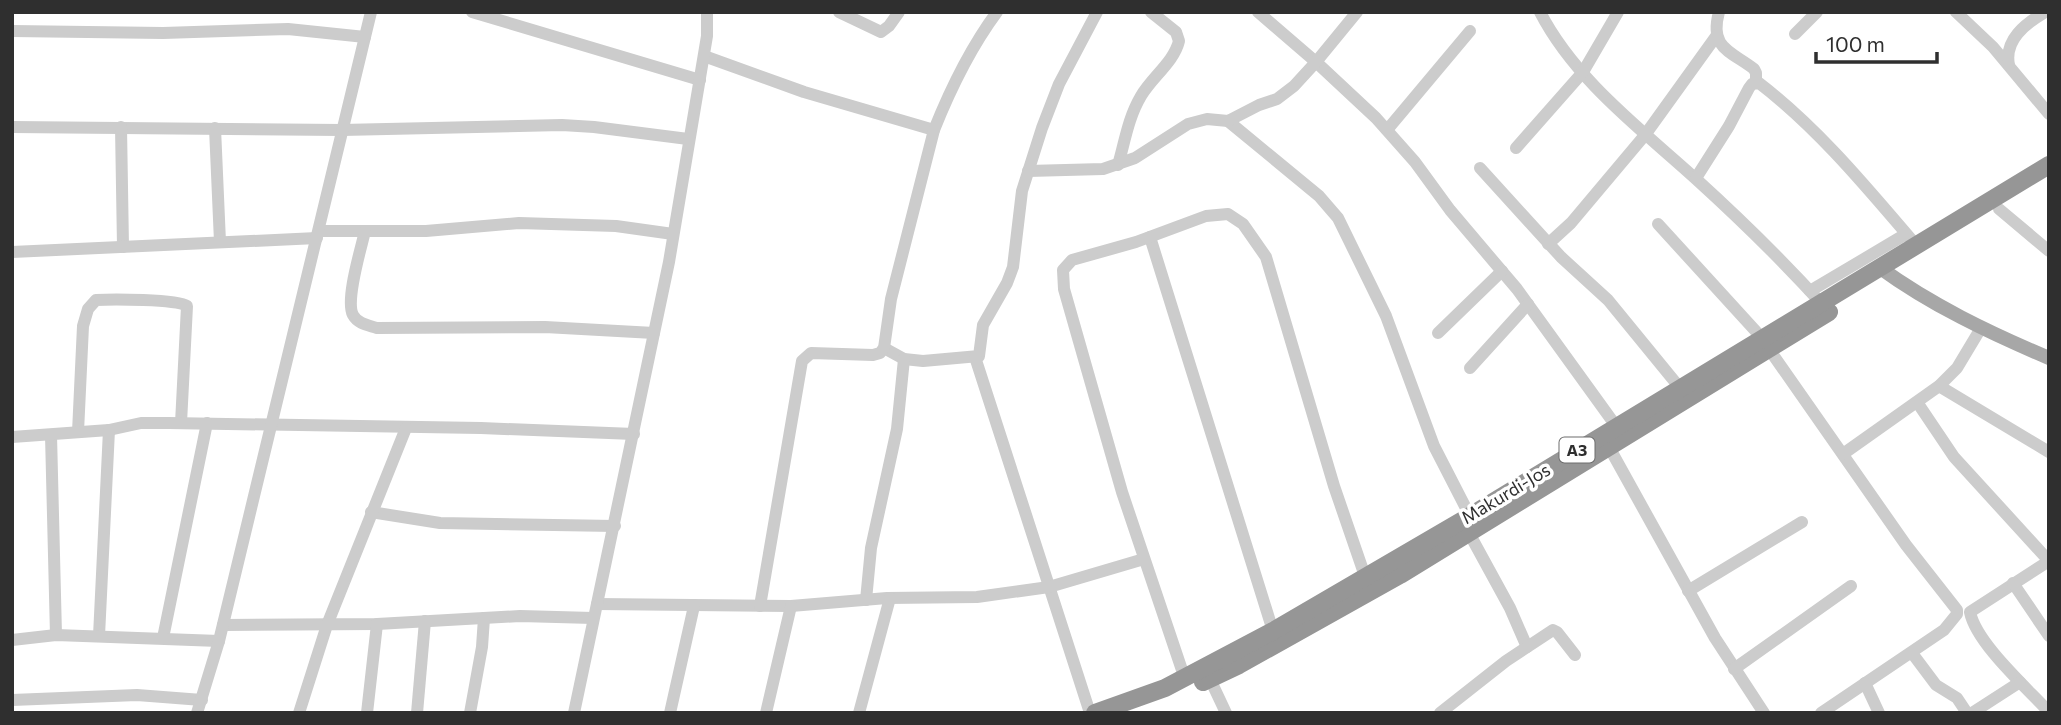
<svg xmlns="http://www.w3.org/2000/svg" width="2061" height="725" font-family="Commissioner,sans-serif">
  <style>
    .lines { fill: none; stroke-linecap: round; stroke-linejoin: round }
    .minor { stroke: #ccc; stroke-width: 12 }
    .major { stroke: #a7a7a7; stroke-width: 14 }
    .highway { stroke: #969696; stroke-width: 18 }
    .labels { text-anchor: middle; stroke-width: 7; stroke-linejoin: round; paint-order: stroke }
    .shield { fill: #fff; stroke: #6d6d6d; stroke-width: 2 }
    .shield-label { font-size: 16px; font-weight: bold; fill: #2f2f2f }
    .street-label { font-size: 18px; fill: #2f2f2f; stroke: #fff }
  </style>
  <rect width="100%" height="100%" fill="#fff"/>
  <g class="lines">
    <g class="minor">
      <polyline points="472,12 700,80"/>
      <polyline points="839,12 881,32 889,26 899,12"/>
      <polyline points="1258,12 1316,62 1376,118 1415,162 1450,210 1517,289 1616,426"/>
      <path d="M1540,12C1575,80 1641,129 1696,179C1740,219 1782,260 1822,304"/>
      <path d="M1719,12C1709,49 1731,51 1754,69L1756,73V82"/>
      <polyline points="1956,12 1993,47 2049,114"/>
      <polyline points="12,31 163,33 288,29 365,37"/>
      <polyline points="1795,34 1817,12"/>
      <polyline points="704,56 804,92 934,130"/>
      <path d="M2009,65C2004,40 2025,24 2045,12"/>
      <polyline points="1228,121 1319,196 1338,218 1386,316 1434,446 1470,516"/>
      <polyline points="12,127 342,130 562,125 594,127 688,139"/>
      <polyline points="121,127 123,247"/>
      <polyline points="215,128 220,242"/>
      <polyline points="1387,130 1470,31"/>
      <polyline points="1516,148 1583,72 1618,12"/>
      <path d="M1118,165C1125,141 1128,118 1141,96C1152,77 1174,62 1179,41L1176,32L1151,12"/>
      <polyline points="1480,168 1561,257 1608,300 1680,388"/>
      <polyline points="1028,171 1103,169 1135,158 1188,124 1207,119 1228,121 1259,105 1277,99 1294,86 1316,62 1357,12"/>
      <path d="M1696,178L1729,126L1749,88L1752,84L1759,83C1819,129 1868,189 1916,245"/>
      <polyline points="1999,209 2049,251"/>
      <polyline points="1658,224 1762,338"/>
      <polyline points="319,231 426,231 519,223 616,226 673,234"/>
      <path d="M365,231C361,249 345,300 353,315C358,324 368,325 377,328L545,327L654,333"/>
      <polyline points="1150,237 1273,631"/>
      <polyline points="1548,244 1571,223 1645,135 1717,35"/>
      <polyline points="12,252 317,238"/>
      <polyline points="1810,291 1906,234"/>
      <polyline points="1438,333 1502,271"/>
      <polyline points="884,348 904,359 923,361 979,356 983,325 1007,283 1013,267 1022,191 1042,128 1059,84 1097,12"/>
      <polyline points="1769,349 1906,545 1957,610 1957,614 1944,630 1821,713"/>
      <polyline points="975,357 1090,713"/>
      <polyline points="1470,368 1528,304"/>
      <polyline points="1939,386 2049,452"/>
      <path d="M1917,402L1954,457L2049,561L1970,612C1976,643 2027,688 2049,712"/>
      <path d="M78,432L83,326L88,309L96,300C111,299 177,299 187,306L181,423"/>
      <polyline points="51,435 56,635"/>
      <polyline points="12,437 109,430 141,423 169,423 481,428 634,434"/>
      <polyline points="1609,447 1715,638 1764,713"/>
      <polyline points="1843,454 1939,386 1957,368 1981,328"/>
      <polyline points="371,512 440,523 615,526"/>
      <polyline points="1469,533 1510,608 1527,647"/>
      <polyline points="2013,583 2049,636"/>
      <polyline points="1688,591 1802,522"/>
      <polyline points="866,600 871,548 897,429 904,359"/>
      <polyline points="597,604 791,606 887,598 977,597 1049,587 1144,559"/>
      <path d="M760,606L802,361L811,353L873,355L880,353L884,348L891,299L934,130C950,90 971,47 997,12"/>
      <polyline points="223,625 377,624 520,616 593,618"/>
      <polyline points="99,636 109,430"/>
      <polyline points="163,638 207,423"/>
      <polyline points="12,640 56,635 219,641"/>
      <polyline points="1912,653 1936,685 1957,698 1967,713"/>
      <polyline points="1734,669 1851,586"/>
      <polyline points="1185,679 1122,492 1064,289 1063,270 1072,260 1136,242 1206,216 1228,214 1243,224 1266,257 1334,486 1367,582"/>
      <polyline points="1210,679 1226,713"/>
      <polyline points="1865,683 1879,713"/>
      <polyline points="12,700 137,695 202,700"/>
      <polyline points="197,713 219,641 371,12"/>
      <polyline points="299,713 327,625 406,428"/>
      <polyline points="367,713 377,624"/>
      <polyline points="417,713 425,621"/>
      <polyline points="470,713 482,647 484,618"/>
      <polyline points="574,713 669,262 707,36 707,12"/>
      <polyline points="670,713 694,606"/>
      <polyline points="766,713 791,606"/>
      <polyline points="859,713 890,598"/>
      <polyline points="1440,713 1506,661 1553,630 1557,632 1575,655"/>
      <polyline points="1972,713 2020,682"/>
    </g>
    <path class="major" d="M1879,267C1931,305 1990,333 2049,358"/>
    <g class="highway">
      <polyline points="1203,682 1239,665 1400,575 1829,312"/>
      <polyline points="1095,713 1165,688 1273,631 1470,516 2049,165"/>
    </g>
  </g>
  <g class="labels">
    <rect class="shield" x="1559.5" y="437.5" width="35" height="25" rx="5"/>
    <g class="shield-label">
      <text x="1577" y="456">A3</text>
    </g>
    <g class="street-label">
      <text transform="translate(1506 494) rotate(-31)" y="6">Makurdi-Jos</text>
    </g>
  </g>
  <rect width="2061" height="725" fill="none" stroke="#2f2f2f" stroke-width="28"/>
  <path d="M1816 52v10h121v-10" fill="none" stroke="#2f2f2f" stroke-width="3.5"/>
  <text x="1826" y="52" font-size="21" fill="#2f2f2f" stroke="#ffffff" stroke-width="5" paint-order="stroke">100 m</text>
</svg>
